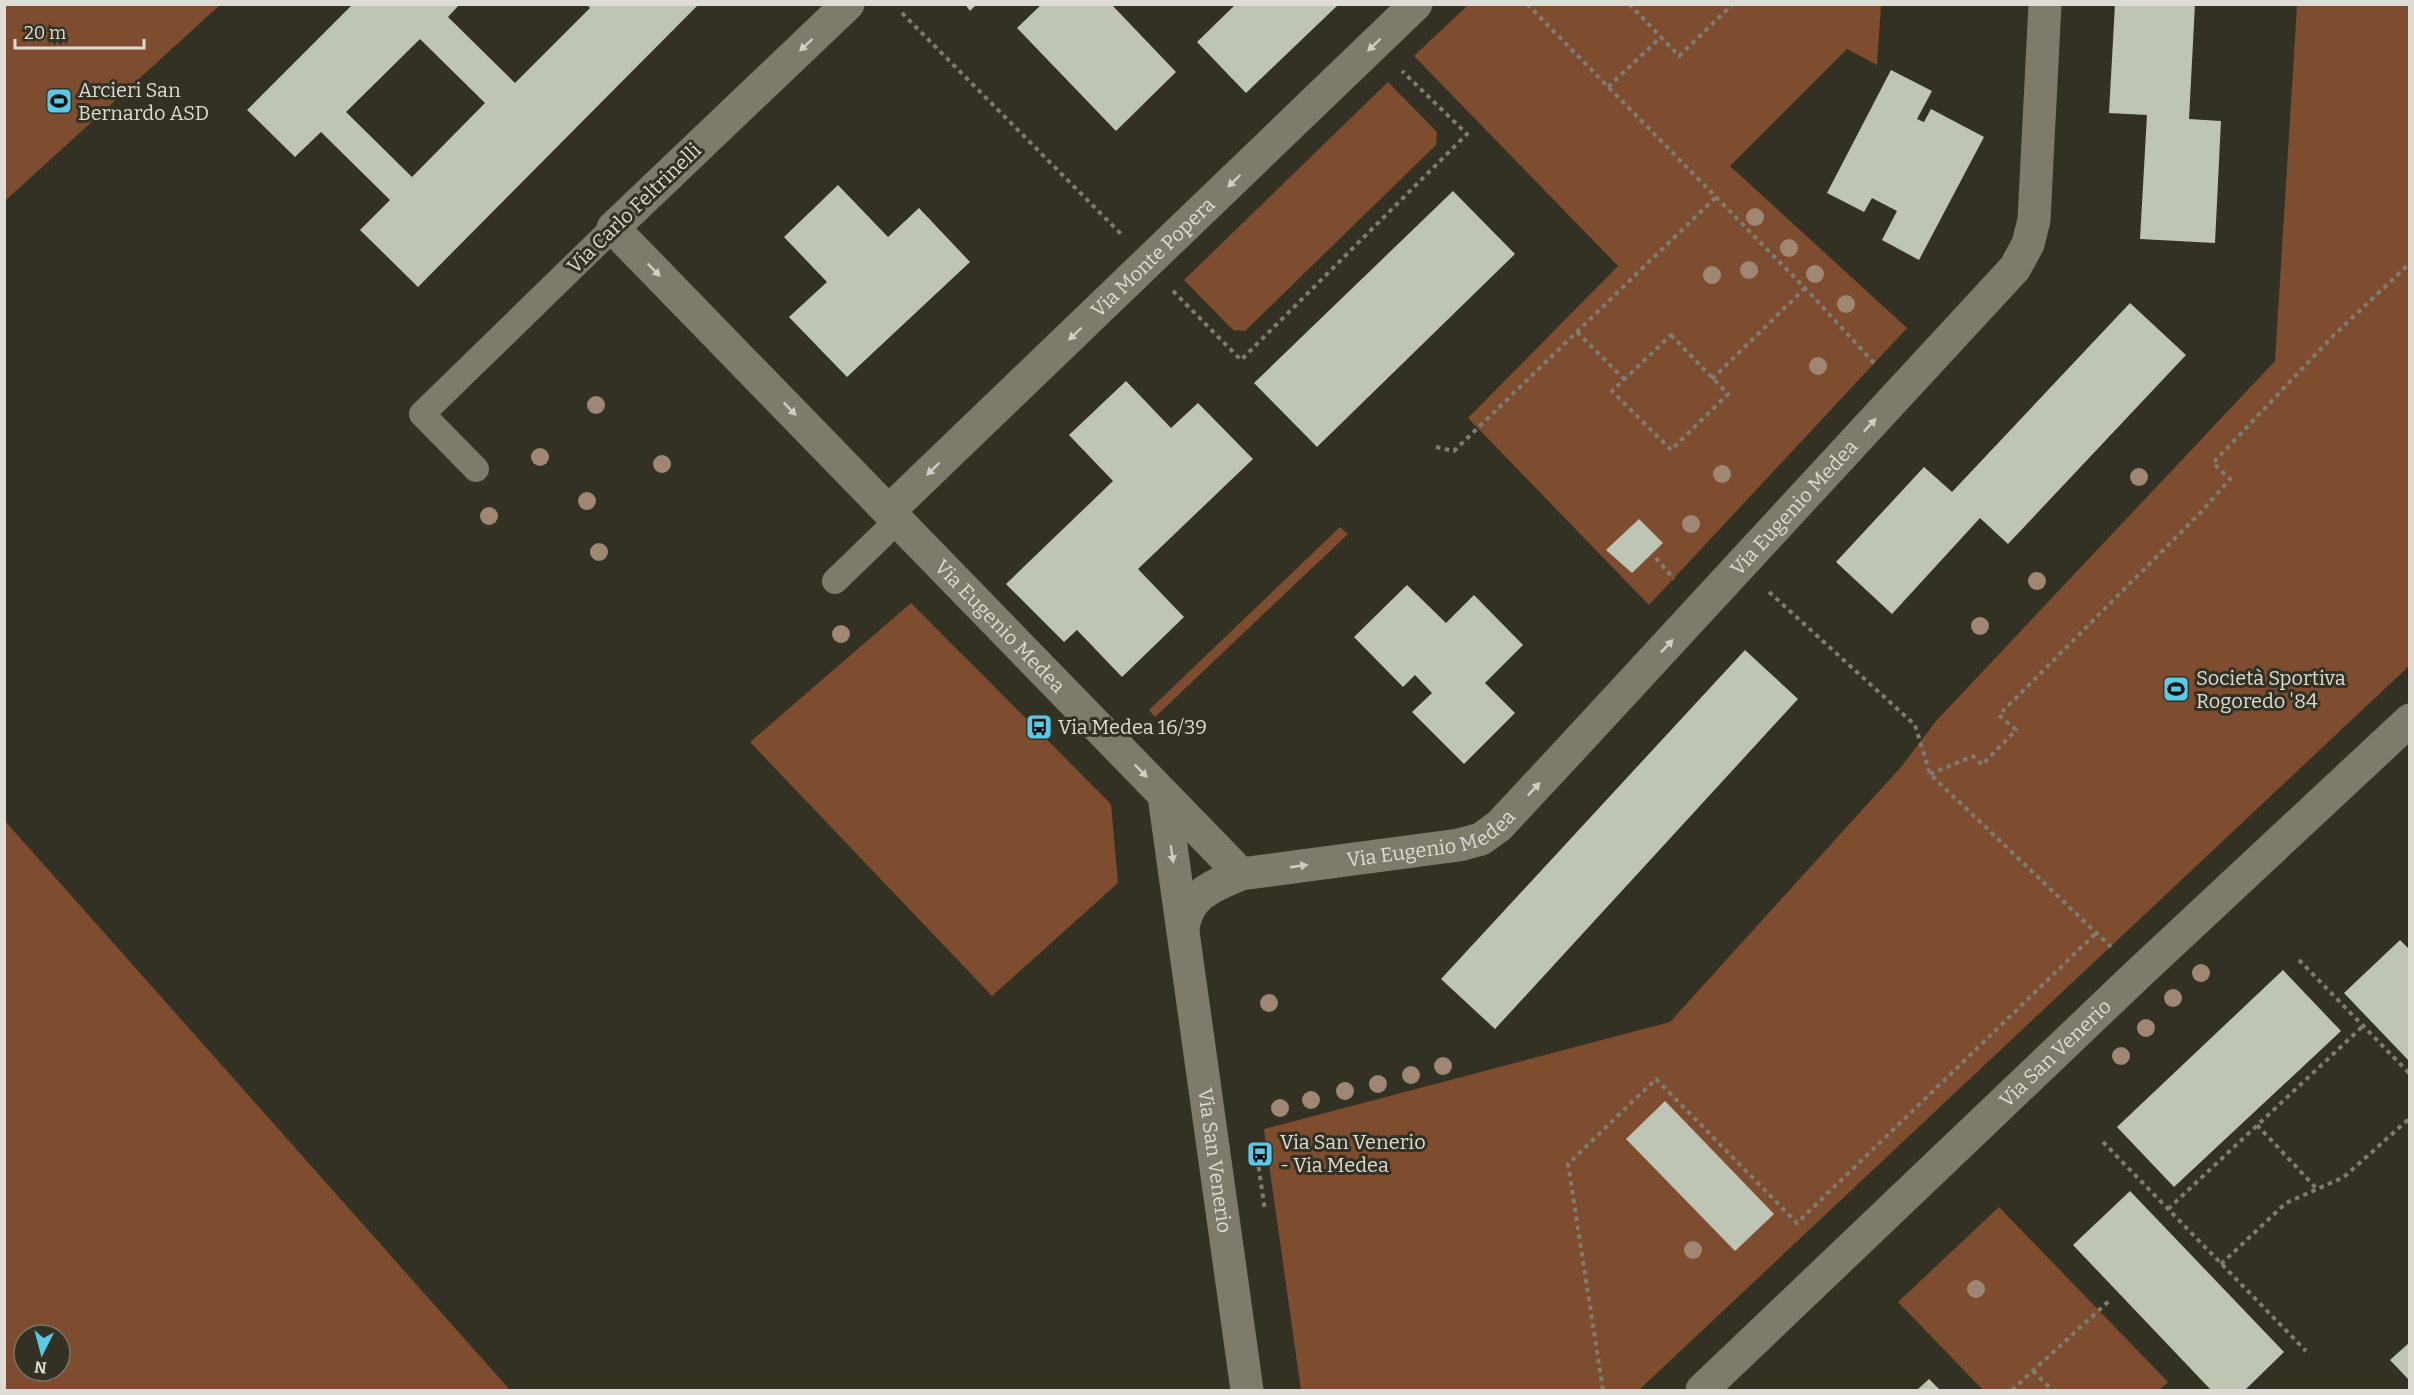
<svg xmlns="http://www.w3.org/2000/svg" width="2414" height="1395" font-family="Bitter,serif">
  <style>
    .green { fill: #7e4c2e; fill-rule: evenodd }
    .building { fill: #bfc5b4; fill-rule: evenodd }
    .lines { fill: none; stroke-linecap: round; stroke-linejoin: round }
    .path { stroke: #7f7d71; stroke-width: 4; stroke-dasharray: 4.5 4.5; stroke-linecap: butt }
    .lane { stroke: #7e7b6c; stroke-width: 26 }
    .street { stroke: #7e7b6c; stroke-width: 33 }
    .tree { fill: #9f8774 }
    .oneway { fill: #d0cdc4 }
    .labels { text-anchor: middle; stroke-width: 6; stroke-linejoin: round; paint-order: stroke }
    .poi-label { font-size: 20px; fill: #dedcd4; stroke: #333123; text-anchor: start }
    .street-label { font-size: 20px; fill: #dedcd4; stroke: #333123 }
  </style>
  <rect width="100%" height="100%" fill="#333123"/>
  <g class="green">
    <polygon points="4,5 5,4 220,5 6,200"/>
    <polygon points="1468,5 1881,5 1877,65 1847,49 1730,166 1907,328 1649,605 1468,418 1618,266 1414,56"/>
    <polygon points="2297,5 2409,5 2409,666 1639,1390 1301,1390 1264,1129 1670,1022 1901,767 1937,720 2275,361"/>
    <polygon points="1388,82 1437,132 1436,145 1245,331 1233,330 1184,280"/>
    <polygon points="1340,527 1348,534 1155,717 1149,710"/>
    <polygon points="911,603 1111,804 1118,883 992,996 750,742"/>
    <path d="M5,821L510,1390H5ZM24,1335H60V1371H24Z"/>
    <polygon points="1999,1207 2168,1382 2159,1390 1983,1390 1898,1302"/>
  </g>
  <g class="building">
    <path d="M353,4H460L448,17L515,83L590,8L586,4H699L418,287L360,230L390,200L321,132L295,157L247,110ZM420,39L485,103L412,177L346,112Z"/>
    <polygon points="965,4 977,4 970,11"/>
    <polygon points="1042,4 1111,4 1176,72 1116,131 1017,28"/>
    <polygon points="1236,4 1339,4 1246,93 1197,42"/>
    <polygon points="2115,4 2195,4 2189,119 2221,121 2215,243 2140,239 2147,115 2109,113"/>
    <polygon points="1891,70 1932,91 1917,119 1924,122 1931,109 1984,137 1919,260 1882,240 1897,211 1872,198 1864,212 1827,193"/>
    <polygon points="838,185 888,237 919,208 970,262 847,377 789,317 827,282 784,237"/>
    <polygon points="1453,191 1515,254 1317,447 1254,383"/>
    <polygon points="2130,303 2186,355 2008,544 1980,518 1892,614 1836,562 1924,467 1952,492"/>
    <polygon points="1126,381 1171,428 1198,403 1253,459 1138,569 1184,617 1122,677 1077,630 1064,642 1006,584 1113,481 1069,435"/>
    <polygon points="1639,519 1663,543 1632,573 1606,550"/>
    <polygon points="1407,585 1446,623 1474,595 1523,645 1485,683 1515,713 1464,764 1412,712 1432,693 1415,675 1403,687 1354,637"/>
    <polygon points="1745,650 1798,699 1495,1029 1441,979"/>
    <polygon points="2400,940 2410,950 2410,1062 2344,993"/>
    <polygon points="2283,970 2341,1031 2174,1187 2117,1127"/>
    <polygon points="1665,1101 1774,1214 1735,1251 1626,1139"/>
    <polygon points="2130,1191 2284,1352 2245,1390 2211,1390 2073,1245"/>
    <polygon points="2410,1342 2410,1381 2390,1360"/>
    <polygon points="1929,1379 1940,1390 1917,1390"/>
  </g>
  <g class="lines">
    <g class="path">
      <polyline points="1527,4 1805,288 1875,364"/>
      <polyline points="1629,4 1679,56 1733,4"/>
      <polyline points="902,13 1122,235"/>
      <polyline points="1608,87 1661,37"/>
      <polyline points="1173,291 1241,360 1467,134 1402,71"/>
      <polyline points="1577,332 1625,380"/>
      <polygon points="1671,335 1728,394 1671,450 1612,391"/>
      <polyline points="1712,379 1805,288"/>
      <polyline points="1436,447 1454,451 1716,197"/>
      <polyline points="1656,558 1674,579"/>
      <polyline points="1769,592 1915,725 1930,774 2111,947"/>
      <polyline points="1930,774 1973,756 1982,765 2016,730 1999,715 2202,511 2230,479 2213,463 2334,335 2410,263"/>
      <polyline points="2299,960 2410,1074"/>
      <polyline points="2257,1125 2317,1189"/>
      <polyline points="2103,1142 2306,1351"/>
      <polyline points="1256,1149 1265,1211"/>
      <polyline points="2168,1209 2363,1026"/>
      <polyline points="2221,1264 2286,1203 2344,1177 2410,1118"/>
      <polyline points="2033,1371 2052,1390"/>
      <polyline points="1603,1390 1568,1164 1656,1079 1797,1223 2096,933"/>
      <polyline points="2012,1390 2109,1301"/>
    </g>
    <g class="lane">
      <polyline points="476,469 422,414 613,228"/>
      <polyline points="835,581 898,520"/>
    </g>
    <g class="street">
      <path id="s1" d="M848,4L613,228L1241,874"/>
      <path id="s2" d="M889,511L1416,4"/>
      <path id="s3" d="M1164,796L1247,1390"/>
      <path id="s4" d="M1183,929C1187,895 1212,886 1241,874L1459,845L1481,839L1499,826L1567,753L2015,268L2028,244L2034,220L2045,4"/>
      <path id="s5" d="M1702,1390L2138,974L2410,720"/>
    </g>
  </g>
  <g class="tree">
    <circle cx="1755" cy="217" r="9"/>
    <circle cx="1789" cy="248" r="9"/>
    <circle cx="1749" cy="270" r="9"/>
    <circle cx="1815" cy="274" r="9"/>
    <circle cx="1712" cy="275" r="9"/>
    <circle cx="1846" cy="304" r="9"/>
    <circle cx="1818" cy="366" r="9"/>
    <circle cx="596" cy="405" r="9"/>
    <circle cx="540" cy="457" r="9"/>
    <circle cx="662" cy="464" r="9"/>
    <circle cx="1722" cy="474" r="9"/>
    <circle cx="2139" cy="477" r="9"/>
    <circle cx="587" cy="501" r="9"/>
    <circle cx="489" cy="516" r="9"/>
    <circle cx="1691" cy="524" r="9"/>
    <circle cx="599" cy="552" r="9"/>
    <circle cx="2037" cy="581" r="9"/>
    <circle cx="1980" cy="626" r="9"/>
    <circle cx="841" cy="634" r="9"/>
    <circle cx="2201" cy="973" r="9"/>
    <circle cx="2173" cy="998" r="9"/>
    <circle cx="1269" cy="1003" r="9"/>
    <circle cx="2146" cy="1028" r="9"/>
    <circle cx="2121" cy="1056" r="9"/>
    <circle cx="1443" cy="1066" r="9"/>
    <circle cx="1411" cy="1075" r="9"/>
    <circle cx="1378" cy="1084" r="9"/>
    <circle cx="1345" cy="1091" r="9"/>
    <circle cx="1311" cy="1100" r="9"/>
    <circle cx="1280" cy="1108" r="9"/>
    <circle cx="1693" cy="1250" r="9"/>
    <circle cx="1976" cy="1289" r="9"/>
  </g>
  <defs><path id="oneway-solid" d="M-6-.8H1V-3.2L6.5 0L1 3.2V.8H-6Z" transform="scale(1.5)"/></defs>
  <g class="oneway">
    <use href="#oneway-solid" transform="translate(806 45) rotate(137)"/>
    <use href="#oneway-solid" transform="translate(1374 45) rotate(136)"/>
    <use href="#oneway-solid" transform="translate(1234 181) rotate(136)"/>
    <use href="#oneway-solid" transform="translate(654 270) rotate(46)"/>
    <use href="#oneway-solid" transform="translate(1075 334) rotate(136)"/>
    <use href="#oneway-solid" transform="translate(790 409) rotate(46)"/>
    <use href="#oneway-solid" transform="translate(1870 425) rotate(-47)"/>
    <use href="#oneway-solid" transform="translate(933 469) rotate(136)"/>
    <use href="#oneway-solid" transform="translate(1667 646) rotate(-47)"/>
    <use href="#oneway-solid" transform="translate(1141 771) rotate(46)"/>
    <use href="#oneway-solid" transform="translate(1534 789) rotate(-47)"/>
    <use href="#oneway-solid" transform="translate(1172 854) rotate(82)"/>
    <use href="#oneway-solid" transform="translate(1299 866) rotate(-8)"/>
  </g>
  <defs>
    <symbol id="stadium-square" viewBox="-11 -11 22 22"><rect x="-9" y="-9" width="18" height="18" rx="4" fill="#5ac8e6" stroke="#333123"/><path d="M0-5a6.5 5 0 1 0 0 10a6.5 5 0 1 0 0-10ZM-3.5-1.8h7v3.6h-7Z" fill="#111"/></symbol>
    <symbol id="bus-square" viewBox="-11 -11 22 22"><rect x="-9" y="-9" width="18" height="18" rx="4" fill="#5ac8e6" stroke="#333123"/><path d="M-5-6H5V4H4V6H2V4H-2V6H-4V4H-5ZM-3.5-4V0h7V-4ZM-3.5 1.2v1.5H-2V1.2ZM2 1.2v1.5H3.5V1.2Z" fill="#111"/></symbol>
  </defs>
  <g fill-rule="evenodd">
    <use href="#stadium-square" x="44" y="86" width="30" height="30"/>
    <use href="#stadium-square" x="2161" y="674" width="30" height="30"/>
    <use href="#bus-square" x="1024" y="712" width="30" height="30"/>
    <use href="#bus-square" x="1245" y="1139" width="30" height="30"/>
  </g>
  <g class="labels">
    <g class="poi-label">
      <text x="78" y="97">Arcieri San<tspan x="78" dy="23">Bernardo ASD</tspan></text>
      <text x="2196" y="685">Società Sportiva<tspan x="2196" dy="23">Rogoredo '84</tspan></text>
      <text x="1058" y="734">Via Medea 16/39</text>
      <text x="1280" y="1149">Via San Venerio<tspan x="1280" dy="23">- Via Medea</tspan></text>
    </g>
    <g class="street-label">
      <text transform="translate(634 208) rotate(-44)" y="7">Via Carlo Feltrinelli</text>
      <text dy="7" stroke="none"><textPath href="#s2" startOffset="366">Via Monte Popera</textPath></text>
      <text dy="7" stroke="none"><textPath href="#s4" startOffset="784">Via Eugenio Medea</textPath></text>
      <text dy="7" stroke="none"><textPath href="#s1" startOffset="880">Via Eugenio Medea</textPath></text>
      <text dy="7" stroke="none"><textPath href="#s4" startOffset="280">Via Eugenio Medea</textPath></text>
      <text dy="7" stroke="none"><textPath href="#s5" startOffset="488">Via San Venerio</textPath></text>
      <text dy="7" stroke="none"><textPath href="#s3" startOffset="368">Via San Venerio</textPath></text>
    </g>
  </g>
  <rect width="2414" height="1395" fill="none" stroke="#dedcd4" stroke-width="12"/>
  <g transform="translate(42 1353) rotate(186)"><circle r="28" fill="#333123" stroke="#77756a" stroke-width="1.5"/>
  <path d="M0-4.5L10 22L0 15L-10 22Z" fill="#5ac8e6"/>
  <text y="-9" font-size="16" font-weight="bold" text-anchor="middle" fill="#dedcd4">N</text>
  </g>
  <path d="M15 39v9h129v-9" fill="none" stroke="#dedcd4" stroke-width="3"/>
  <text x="24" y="39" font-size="18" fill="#dedcd4" stroke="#333123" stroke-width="4.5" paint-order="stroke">20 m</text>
</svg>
